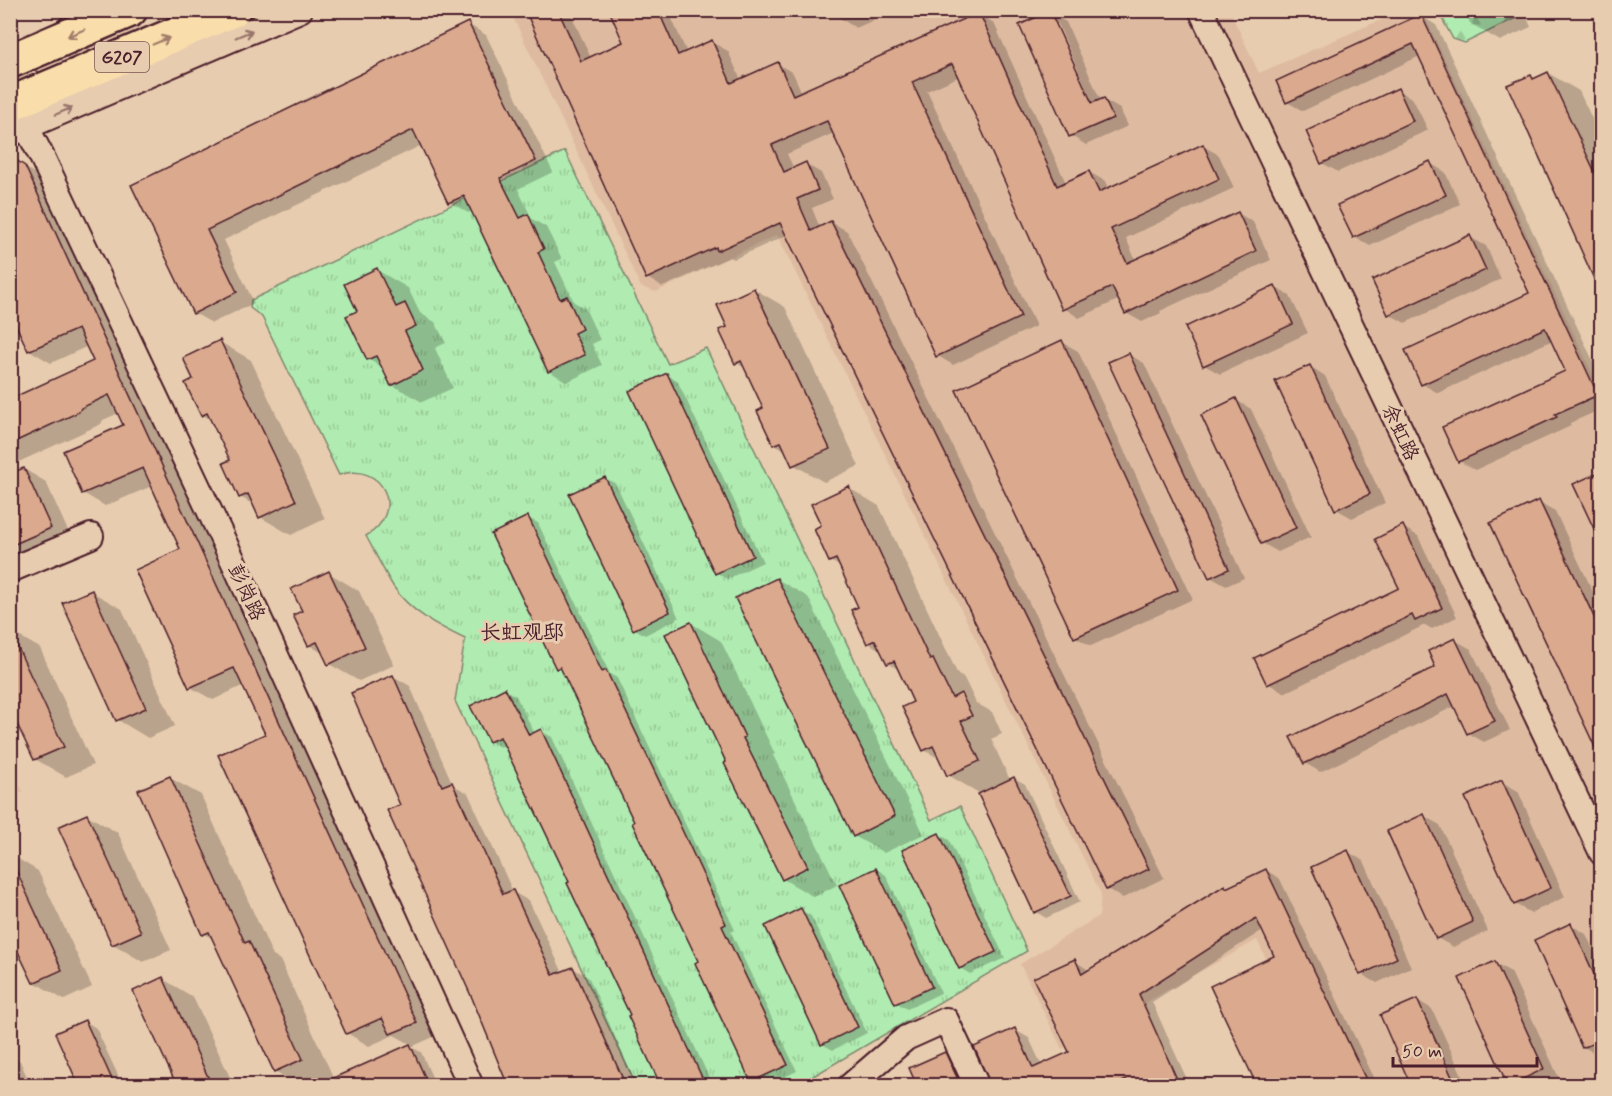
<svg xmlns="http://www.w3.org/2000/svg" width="1612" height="1096" font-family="Mynerve,'LXGW WenKai TC',sans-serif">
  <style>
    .built { fill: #debba0 }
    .grass { fill: url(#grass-tufts); stroke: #7d866e; stroke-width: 1.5 }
    .forest { fill: url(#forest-firs); stroke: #7d866e; stroke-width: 1.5 }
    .shadow { fill: #0003; fill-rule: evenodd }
    .building { fill: #daa98e; stroke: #4a1f2b; stroke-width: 1.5 }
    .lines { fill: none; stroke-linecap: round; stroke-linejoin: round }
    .minor-casing { stroke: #4a1f2b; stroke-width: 28 }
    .highway-casing { stroke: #4a1f2b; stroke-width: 38 }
    .minor { stroke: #e8ccaf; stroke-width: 24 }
    .highway { stroke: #f9deab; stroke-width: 33 }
    .oneway { stroke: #a27e6b }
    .oneway2 { stroke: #99766d }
    .labels { text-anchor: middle; stroke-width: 6; stroke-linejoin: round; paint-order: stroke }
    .shield { fill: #e8ccaf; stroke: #795353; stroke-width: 1.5 }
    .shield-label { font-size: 18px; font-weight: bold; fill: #4a1f2b }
    .street-label { font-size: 20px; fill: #4a1f2b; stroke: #e8ccaf }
    .neighbourhood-label { font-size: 21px; fill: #4a1f2b; stroke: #e8ccaf }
  </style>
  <defs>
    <pattern id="grass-tufts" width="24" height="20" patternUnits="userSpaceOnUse" patternTransform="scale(1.5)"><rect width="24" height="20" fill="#b0ecb1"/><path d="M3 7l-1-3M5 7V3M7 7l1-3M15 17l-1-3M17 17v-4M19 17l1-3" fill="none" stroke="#99ca98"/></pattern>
    <pattern id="forest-firs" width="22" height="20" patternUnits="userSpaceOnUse" patternTransform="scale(1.5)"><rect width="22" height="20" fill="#b0ecb1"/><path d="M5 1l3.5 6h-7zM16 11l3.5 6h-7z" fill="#99ca98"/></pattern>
  </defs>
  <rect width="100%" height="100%" fill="#e8ccaf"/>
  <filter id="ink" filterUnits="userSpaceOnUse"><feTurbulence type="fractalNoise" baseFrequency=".0167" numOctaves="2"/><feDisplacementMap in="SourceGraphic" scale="12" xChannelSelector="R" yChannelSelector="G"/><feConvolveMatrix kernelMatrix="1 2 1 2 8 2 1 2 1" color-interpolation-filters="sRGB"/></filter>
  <g filter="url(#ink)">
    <g class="built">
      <polygon points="510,11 1230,11 1259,73 1401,11 1422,11 1601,391 1601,1085 1326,1085 1257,940 1062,1049 1020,964 1099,916 1101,894 777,235 656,292 641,287"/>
      <polygon points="10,764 23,792 11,797 10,797"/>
    </g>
    <path class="grass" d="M565,151L668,364L706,348L931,820L960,806L1027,951L798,1085H636L455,701L465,639C438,626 410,612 393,586C383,570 375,552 366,536C407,512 383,460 339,475L262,317L250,308L251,300Z"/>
    <polygon class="forest" points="1438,11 1530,11 1465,43 1453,39"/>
    <g class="shadow">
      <polygon points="527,10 569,10 591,58 625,43 610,10 668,10 687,53 712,42 728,51 741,80 778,64 793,73 802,93 979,14 994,23 1066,183 1089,172 1105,181 1109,190 1203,146 1219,155 1234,188 1126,238 1136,261 1238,213 1253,222 1271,260 1160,311 1161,313 1142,322 1126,313 1120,299 1079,318 1064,308 958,77 927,91 1036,326 953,365 938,356 834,133 787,154 794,169 806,164 821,173 833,199 812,208 820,228 831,222 847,231 1164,878 1123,898 1107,889 787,235 734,259 730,257 663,287 647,278"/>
      <polygon points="833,10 870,10 874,20 856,28 836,16"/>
      <polygon points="1464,10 1524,10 1531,27 1500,41 1470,23"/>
      <path d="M1050,13L1066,22L1101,101L1104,100L1120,109L1128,126L1086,145L1071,136ZM1054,24H1058L1096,110L1093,111Z"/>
      <polygon points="1421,16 1436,25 1602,380 1602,409 1570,423 1571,426 1475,470 1459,461 1567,371 1553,340 1438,393 1422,384 1531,294 1420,56 1303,111 1287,102"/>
      <polygon points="468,24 486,35 553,172 518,189 532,219 546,227 562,259 555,262 574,302 585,308 600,340 592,344 602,365 567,382 549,371 472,211 468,213 450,202 422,145 224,240 254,303 212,323 194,313 133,186"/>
      <polygon points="1548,73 1579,91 1602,140 1602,292 1531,76 1536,79"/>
      <polygon points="1398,90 1413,99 1428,130 1338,172 1322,163 1308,132"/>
      <polygon points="16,162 47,181 438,1035 411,1047 421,1052 436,1086 299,1086 275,1071 215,940 204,934 170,778 201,795 273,956 280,960 334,1079 412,1045 394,1035 369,1046 347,1033 267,734 244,685 213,700 190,687 182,550 152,486 105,506 83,493 125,426 119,413 103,420 101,424 10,466 10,401 95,362 88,346 51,363 29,350"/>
      <polygon points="1430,163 1445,172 1460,204 1370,246 1354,237"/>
      <polygon points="1470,237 1486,246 1501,279 1405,323 1389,314"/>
      <polygon points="377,270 408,288 420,313 435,322 446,343 435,348 453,388 422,402 392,385 384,368 368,359 359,312"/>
      <polygon points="1275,287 1290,296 1308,333 1220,374 1204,365"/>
      <polygon points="754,289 785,307 859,466 824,482 794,465 788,452 774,444 765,409 747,369 736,363 729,327"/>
      <polygon points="220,342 251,360 325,519 291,535 260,517 254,505 240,497 232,461 212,421 202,415 195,380"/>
      <polygon points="1062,342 1078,351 1193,599 1091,646 1075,637"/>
      <polygon points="1128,354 1144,363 1244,578 1226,586 1210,577"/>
      <polygon points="1310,366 1325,376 1385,503 1352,518 1336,509"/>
      <polygon points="667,375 677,380 763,562 727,579 717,573"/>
      <polygon points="1236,400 1251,409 1311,537 1278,552 1262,543"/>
      <polygon points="24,469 46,482 72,540 10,569 10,475"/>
      <polygon points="605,478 616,484 679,618 645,635 635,629"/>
      <polygon points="849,488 879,506 958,675 964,678 976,703 992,712 1002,734 991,739 1010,780 1014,778 1025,784 1080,902 1046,918 1036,912 979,793 948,775 940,759 924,750 915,702 899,670 888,663 882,651 868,643 860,607 841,567 830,561 823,526"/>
      <polygon points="1539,502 1555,511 1602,611 1602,759"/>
      <polygon points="528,518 538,523 610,674 617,678 735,930 731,932 797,1071 766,1086 760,1086 752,1081 636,823 564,672 558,668"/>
      <polygon points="1403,527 1418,536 1457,617 1432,629 1425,625 1284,693 1269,684 1401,589"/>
      <polygon points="329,573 359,591 394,665 359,681 329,664 324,654 309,645 295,616 304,612"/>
      <polygon points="777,579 808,597 924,834 884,853 854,836"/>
      <polygon points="92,592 122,609 175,726 148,738 118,720 64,604"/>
      <polygon points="691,623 721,641 775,754 773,755 837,885 814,897 783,879"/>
      <polygon points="10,631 40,648 93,765 66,777 35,759 10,705"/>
      <polygon points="1455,640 1471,649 1510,730 1484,742 1468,733 1455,706 1320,772 1305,763 1437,667"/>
      <polygon points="393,676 410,686 453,785 468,793 513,892 529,901 563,973 573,968 589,978 637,1086 512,1086 402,806"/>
      <polygon points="505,690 516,696 535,734 541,731 552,737 713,1086 663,1086 505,745 500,747 490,741"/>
      <polygon points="1502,782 1518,791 1565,897 1531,913 1515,904"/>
      <polygon points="87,815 118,833 171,950 143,962 113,944"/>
      <polygon points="1424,816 1440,825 1488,931 1453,947 1437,938"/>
      <polygon points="939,834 949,840 1005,958 970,974 960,968"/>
      <polygon points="1348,852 1364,861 1411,967 1377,983 1361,974"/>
      <polygon points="10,854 38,871 92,987 64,1000 34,982 10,931"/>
      <polygon points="876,869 886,875 941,993 907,1009 897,1003 841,886"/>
      <polygon points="1266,870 1280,879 1378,1086 1259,1086 1276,956 1263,930 1152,1002 1190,1086 992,1086 1015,1030 1029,1038 1042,1066 1071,1053 1075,961 1090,971 1225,887 1228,889"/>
      <polygon points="801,910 811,916 867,1033 833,1050 822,1044"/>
      <polygon points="1571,925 1586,934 1602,968 1602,1055 1599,1056 1584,1047"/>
      <polygon points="1495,963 1511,972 1559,1078 1543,1086 1509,1085"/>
      <polygon points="163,979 193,997 234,1086 178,1086"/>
      <polygon points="1417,1000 1432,1009 1467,1086 1413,1086"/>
      <polygon points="10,1006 18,1022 10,1025"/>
      <polygon points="85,1021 96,1028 123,1086 81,1086"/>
      <polygon points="945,1053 959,1062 971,1086 908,1086 917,1082"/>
      <polygon points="10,1056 20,1061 31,1086 10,1086"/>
    </g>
    <g class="building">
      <polygon points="525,10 558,10 581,61 623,42 609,10 658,10 678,55 712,40 731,83 778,62 793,95 979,12 1057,186 1089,171 1099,192 1203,144 1219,179 1111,229 1127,263 1238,212 1256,251 1146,303 1146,304 1125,314 1112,287 1062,310 952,64 912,82 1021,317 936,357 827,121 772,145 784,172 806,162 818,190 797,199 811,231 831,221 1149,869 1106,890 780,223 717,251 716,247 646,279"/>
      <polygon points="1050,11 1092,103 1104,98 1113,118 1069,137 1019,25"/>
      <polygon points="1421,14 1598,395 1555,414 1557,417 1458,462 1442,427 1565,371 1545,328 1421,385 1405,350 1529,293 1413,44 1286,103 1276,81"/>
      <polygon points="468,22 536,161 500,178 520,218 528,214 544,249 538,252 560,299 567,296 582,329 574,333 585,355 548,372 464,196 448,203 413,130 207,230 237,292 193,314 131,185"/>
      <polygon points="1548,72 1602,187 1602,297 1507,85 1531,75 1533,79"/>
      <polygon points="1398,88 1413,121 1321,164 1306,131"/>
      <polygon points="10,156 25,166 417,1023 390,1034 382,1018 346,1034 218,755 265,734 234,668 189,688 135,570 180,549 143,468 82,494 63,451 123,425 109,395 81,408 79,412 10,444 10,399 93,361 78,329 28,351 10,312"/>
      <polygon points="1430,161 1446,195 1353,238 1337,205"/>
      <polygon points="1470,235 1486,270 1388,315 1372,280"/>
      <polygon points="377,268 396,307 405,303 416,326 405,331 423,370 391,386 376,356 367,360 346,316 357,311 344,284"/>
      <polygon points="1275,285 1293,324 1203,366 1185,327"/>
      <polygon points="754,288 830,449 792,466 781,442 773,445 757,411 763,408 741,361 735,364 719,330 727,327 717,305"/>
      <polygon points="220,340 296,501 259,518 248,494 239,498 223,463 230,460 207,413 201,416 185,383 193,379 183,358"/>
      <polygon points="1062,340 1178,590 1074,638 956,390"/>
      <polygon points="1129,353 1229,569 1209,578 1108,362"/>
      <polygon points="1310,365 1370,494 1335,510 1275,381"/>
      <polygon points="667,373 753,556 715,574 629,391"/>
      <polygon points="1236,398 1296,528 1261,544 1201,415"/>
      <polygon points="24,468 51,528 10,546 10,473"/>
      <polygon points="1602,471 1602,546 1573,484"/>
      <polygon points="605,477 670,612 633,630 569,494"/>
      <polygon points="849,486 930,660 933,659 952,698 961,693 972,716 961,721 980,761 947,776 933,746 923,751 902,707 913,702 894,661 887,664 875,640 867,644 851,610 858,607 836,559 829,562 814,529 821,525 811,504"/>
      <polygon points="1539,500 1602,634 1602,762 1490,523"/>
      <polygon points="528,516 602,672 606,670 663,789 726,924 722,926 788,1065 751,1082 695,963 698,961 632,823 634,822 560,667 556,669 491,534"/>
      <polygon points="1403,525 1442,608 1415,621 1412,615 1267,685 1254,658 1399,588 1375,539"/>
      <polygon points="329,571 365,647 328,665 317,642 308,646 293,615 302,611 291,589"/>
      <polygon points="777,578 895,816 853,837 735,598"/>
      <polygon points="92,590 146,708 116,721 62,603"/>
      <polygon points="691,622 745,737 743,738 808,867 782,880 724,763 726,762 665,634"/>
      <polygon points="10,631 64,747 34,760 10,709"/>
      <polygon points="1455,638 1495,721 1467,734 1448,694 1304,764 1290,737 1435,667 1428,651"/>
      <polygon points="393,675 442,786 452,782 503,894 513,890 553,975 573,967 626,1086 508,1086 472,998 387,810 400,805 351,693"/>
      <polygon points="505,688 529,735 541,729 706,1086 661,1086 628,1016 630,1015 567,883 569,882 500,737 489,742 470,706"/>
      <polygon points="170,776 245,943 249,941 303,1059 274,1072 209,932 202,935 138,790"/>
      <polygon points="1014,777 1071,896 1034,913 978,794"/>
      <polygon points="1502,780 1551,888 1514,905 1465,797"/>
      <polygon points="87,814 141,932 112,945 58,827"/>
      <polygon points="1424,814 1473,922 1436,939 1387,831"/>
      <polygon points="939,833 996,952 959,969 902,850"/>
      <polygon points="1348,850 1397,958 1360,975 1311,867"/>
      <polygon points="10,857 62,970 33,983 10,935"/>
      <polygon points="876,868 932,987 895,1004 839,885"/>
      <polygon points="1266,869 1369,1086 1257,1086 1210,986 1274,956 1256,918 1139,994 1180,1086 1129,1086 1126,1080 1114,1086 991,1086 974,1047 1015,1028 1033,1068 1069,1052 1033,978 1075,959 1082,974 1225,885 1226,888"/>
      <polygon points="801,908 858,1027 821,1045 765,926"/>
      <polygon points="1571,923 1602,992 1602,1040 1582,1048 1534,940"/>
      <polygon points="1495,961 1544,1069 1508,1086 1459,978"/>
      <polygon points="163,977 212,1086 177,1086 133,991"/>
      <polygon points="1417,999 1456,1086 1411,1086 1380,1015"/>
      <polygon points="85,1020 115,1086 79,1086 55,1033"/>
      <polygon points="410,1044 429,1086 315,1086 365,1064"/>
      <polygon points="945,1052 961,1086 917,1086 909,1068"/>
    </g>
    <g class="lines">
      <defs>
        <g id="minor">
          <polyline points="1201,10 1602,853"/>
          <polyline points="10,28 51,10"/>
          <polyline points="14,103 43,159 236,567 471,1086"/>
          <polyline points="10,134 300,10"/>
          <polyline points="10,570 91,536"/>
          <polyline points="850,1086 906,1038 946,1020 977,1086"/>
        </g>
        <g id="highway">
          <polyline points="10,61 130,10"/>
          <polyline points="10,104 233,10"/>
        </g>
      </defs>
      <use href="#minor" class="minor-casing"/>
      <use href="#highway" class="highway-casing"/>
      <use href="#minor" class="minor"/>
      <use href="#highway" class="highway"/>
    </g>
    <defs><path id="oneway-shaft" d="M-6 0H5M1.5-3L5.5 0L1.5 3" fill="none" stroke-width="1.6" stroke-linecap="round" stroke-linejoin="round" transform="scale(1.5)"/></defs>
    <g class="oneway">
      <use href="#oneway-shaft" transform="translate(76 33) rotate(157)"/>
      <use href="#oneway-shaft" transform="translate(161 41) rotate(-23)"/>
    </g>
    <g class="oneway2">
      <use href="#oneway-shaft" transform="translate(244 34) rotate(-23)"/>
      <use href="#oneway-shaft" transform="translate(64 111) rotate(-23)"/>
    </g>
  </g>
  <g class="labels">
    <rect class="shield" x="95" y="42" width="54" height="30" rx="4.5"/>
    <g class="shield-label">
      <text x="122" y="63">G207</text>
    </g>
    <g class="street-label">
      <text transform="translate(1401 432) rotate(65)" y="7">余虹路</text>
      <text transform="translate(247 592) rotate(65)" y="7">彭岗路</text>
    </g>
    <g class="neighbourhood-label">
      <text x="522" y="639">长虹观邸</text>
    </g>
  </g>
  <rect width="1612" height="1096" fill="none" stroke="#e8ccaf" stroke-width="36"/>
  <rect x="18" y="18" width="1576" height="1060" fill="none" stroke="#4a1f2b" stroke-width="2" filter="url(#ink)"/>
  <path d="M1393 1057v9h144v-9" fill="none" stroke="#4a1f2b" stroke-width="3"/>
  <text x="1402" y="1057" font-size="18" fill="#4a1f2b" stroke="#e8ccaf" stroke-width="4.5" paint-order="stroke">50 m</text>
</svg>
